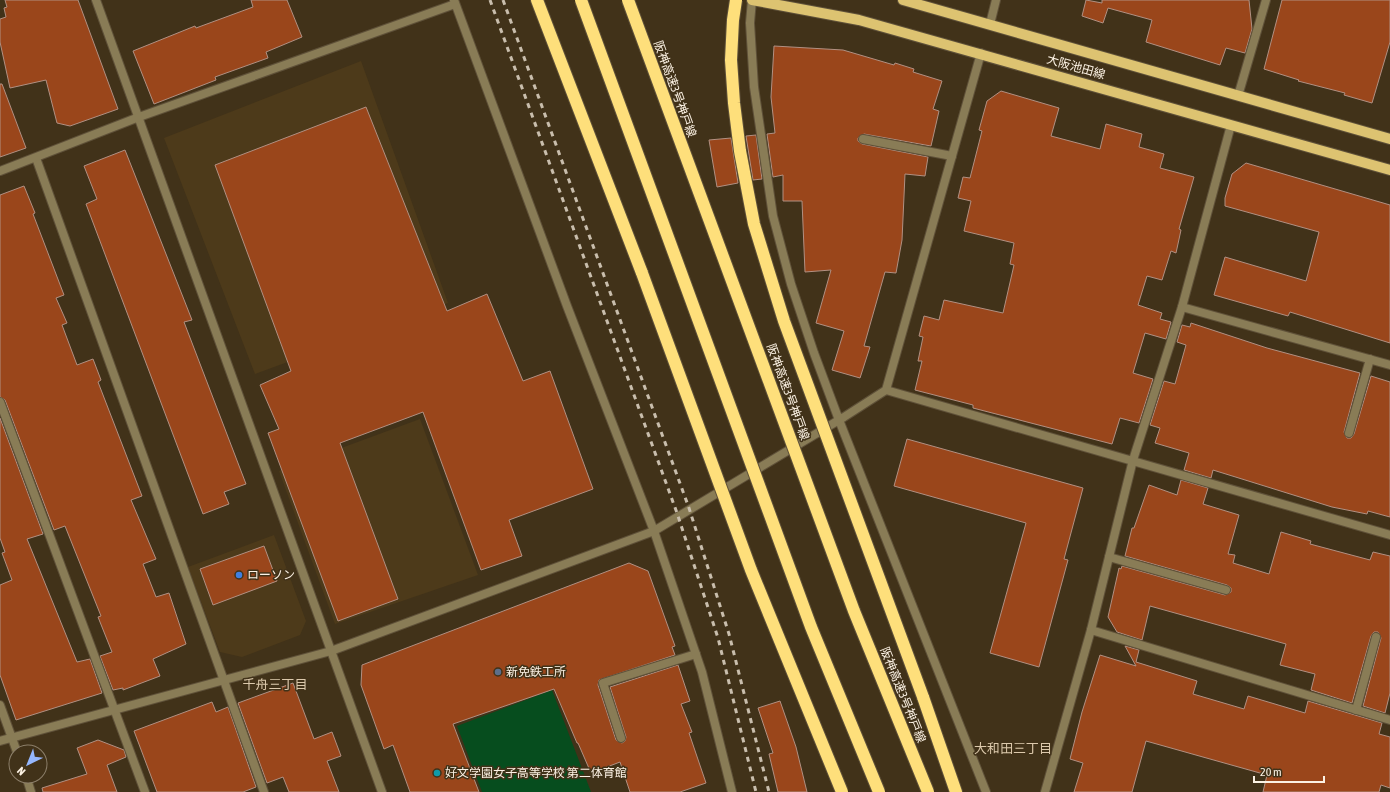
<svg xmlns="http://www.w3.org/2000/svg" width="1390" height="792" font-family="'Asap Condensed','Noto Sans JP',sans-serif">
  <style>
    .built { fill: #4d3a1a }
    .green { fill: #064d1e }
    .building { fill: #9a461b; stroke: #b19082 }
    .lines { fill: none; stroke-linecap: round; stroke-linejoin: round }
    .service-casing { stroke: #5f5139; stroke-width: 10 }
    .minor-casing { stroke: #5f5139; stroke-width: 10 }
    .primary-casing { stroke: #5f5139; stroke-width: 12 }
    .motorway-casing { stroke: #5f5139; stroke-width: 14 }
    .service { stroke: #897c56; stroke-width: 8 }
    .minor { stroke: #897c56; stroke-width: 8 }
    .primary { stroke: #ddc371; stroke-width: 10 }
    .motorway { stroke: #fedf7b; stroke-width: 12 }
    .rail { stroke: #c9bead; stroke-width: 3; stroke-dasharray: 5 5; stroke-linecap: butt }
    .motorway-bridge-casing { stroke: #5f5139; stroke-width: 14; stroke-linecap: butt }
    .motorway-bridge { stroke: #fedf7b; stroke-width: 12 }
    .shop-dot { fill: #3f7fe0; stroke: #413219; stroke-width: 1.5 }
    .service-dot { fill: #5c6f8a; stroke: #413219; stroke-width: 1.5 }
    .culture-dot { fill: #0f9aa8; stroke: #413219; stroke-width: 1.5 }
    .labels { text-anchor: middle; stroke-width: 3; stroke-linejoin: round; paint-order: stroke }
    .street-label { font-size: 12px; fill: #fcf2e4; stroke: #413219 }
    .poi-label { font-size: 12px; fill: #fcf2e4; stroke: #413219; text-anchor: start }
    .neighbourhood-label { font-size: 13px; fill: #dcc9ac; stroke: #413219 }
  </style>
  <rect width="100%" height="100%" fill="#413219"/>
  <g class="built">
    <polygon points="361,61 448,303 255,374 164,138"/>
    <polygon points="420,419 478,575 335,624 279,471"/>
    <polygon points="274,535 306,621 300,635 242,657 220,652 188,567"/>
  </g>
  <polygon class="green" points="552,690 591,792 482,792 457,726"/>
  <g class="building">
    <polygon points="5,0 78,0 118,109 70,126 57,123 46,80 10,88 0,42 0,19 6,17 4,8 7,7"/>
    <polygon points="251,0 287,0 302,37 266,52 268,58 215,77 216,80 154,104 133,51 195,26 196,28 253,7"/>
    <polygon points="1086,0 1102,3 1102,0 1249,0 1252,29 1245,53 1226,48 1220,65 1146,42 1152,20 1108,8 1103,23 1082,16"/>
    <polygon points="1282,0 1390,0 1390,42 1372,103 1344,95 1345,93 1298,81 1299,80 1264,69"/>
    <polygon points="774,46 843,50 894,65 895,63 914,69 913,72 942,81 933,109 939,111 931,146 864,134 858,138 858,141 862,144 928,157 925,176 905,174 902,240 896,273 885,272 864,346 870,347 860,378 832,370 844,331 816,323 831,270 805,272 802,201 783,201 783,175 773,177 767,134 775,133 771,97"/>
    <polygon points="0,84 2,84 26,148 0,157"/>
    <polygon points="1001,91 1059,108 1051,136 1100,149 1106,124 1142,134 1139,147 1164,154 1160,168 1194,177 1179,229 1181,230 1176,253 1171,251 1162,280 1147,276 1138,305 1162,313 1160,319 1171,322 1166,339 1145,333 1133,373 1153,379 1139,423 1120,418 1112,444 973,408 973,405 915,390 922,361 918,361 923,337 919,336 924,316 939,320 944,300 1003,313 1014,265 1010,264 1014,243 964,231 971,201 958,198 963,177 970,178 982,131 979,130 987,101"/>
    <polygon points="366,107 447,311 487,294 523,381 550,371 593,489 509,520 522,556 481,570 423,412 340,443 398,599 338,621 268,433 279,429 260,385 291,371 215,165"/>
    <polygon points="756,135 762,179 753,180 746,136"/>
    <polygon points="731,138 738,183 717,187 709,140"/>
    <polygon points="125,150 192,320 184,322 246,484 224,492 229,504 203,514 86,204 97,199 84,166"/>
    <polygon points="1246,163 1390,205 1390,343 1290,312 1288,316 1214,295 1225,257 1306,281 1319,232 1225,206 1225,198 1232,174"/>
    <polygon points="24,186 35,213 33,214 64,295 56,298 67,323 62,325 77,365 93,359 101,380 98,382 142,496 131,500 156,559 143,564 156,597 169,593 186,644 153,659 160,676 123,690 123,688 113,690 100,656 112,652 98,617 101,616 65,526 54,530 5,400 0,397 0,195"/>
    <polygon points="1191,323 1267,348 1360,373 1344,432 1347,438 1351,438 1354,434 1371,376 1390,382 1390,517 1368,511 1367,514 1332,507 1213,470 1211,478 1184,470 1189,453 1155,443 1160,428 1150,425 1164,381 1175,384 1186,345 1177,342 1182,325 1190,327"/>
    <polygon points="0,418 43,534 27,539 77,662 90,659 102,693 16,720 0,675 0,585 12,580 2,553 5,552 0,538"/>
    <polygon points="907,439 1083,488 1064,559 1068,560 1039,667 990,653 1026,523 894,486"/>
    <polygon points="1181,480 1208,488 1203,504 1239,515 1228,554 1235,555 1233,563 1269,574 1281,532 1311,541 1310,544 1370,560 1373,552 1390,556 1390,693 1385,713 1363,706 1381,638 1378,632 1374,632 1371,636 1352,703 1311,690 1315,674 1280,665 1286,644 1150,606 1142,640 1117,632 1108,617 1119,568 1121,569 1122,566 1225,595 1231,592 1231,588 1227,585 1125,556 1132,528 1134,528 1149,485 1177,495"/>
    <polygon points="264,546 277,581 213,605 200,569"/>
    <polygon points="629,563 648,571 675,646 672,647 675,655 599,680 598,685 616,740 622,743 625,741 626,737 610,687 678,665 690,701 681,704 692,732 689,733 706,783 680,792 630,792 620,762 591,773 578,743 577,743 554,689 453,724 479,792 410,792 393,745 384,749 361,685 362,665"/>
    <polygon points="1125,646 1139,650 1136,662 1197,681 1193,694 1244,709 1248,696 1305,713 1308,701 1382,723 1379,734 1390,737 1390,788 1381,785 1379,792 1263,792 1267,775 1146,741 1132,792 1074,792 1083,763 1070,759 1082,712 1100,655 1136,666"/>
    <polygon points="293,683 314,739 332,732 341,756 327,761 339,792 289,792 283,777 267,783 238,703"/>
    <polygon points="780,701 796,747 807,792 778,792 769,754 773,753 758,708"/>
    <polygon points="212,702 216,712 228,707 256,787 243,792 157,792 134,731"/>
    <polygon points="98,740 124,750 126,757 107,765 117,792 43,792 42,788 87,774 77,748"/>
  </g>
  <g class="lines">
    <defs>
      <g id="service">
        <polyline points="863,139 952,156"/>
        <polyline points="1349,433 1370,359"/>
        <polyline points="1109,557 1226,590"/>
        <polyline points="1356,710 1376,637"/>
        <polyline points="621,738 603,683 696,654"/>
      </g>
      <g id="minor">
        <polyline points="96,0 382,792"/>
        <polyline points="454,0 567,306 654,531 702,672 732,792"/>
        <polyline points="752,0 750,23 754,87 773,216 791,284 814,353 839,420 986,792"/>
        <polyline points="990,24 996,0"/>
        <polyline points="1238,96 1266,0"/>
        <polyline points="36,158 264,792"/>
        <polyline points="0,171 139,117 455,4"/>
        <polyline points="1182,307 1390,365"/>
        <polyline points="886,390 1390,535"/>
        <polyline points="0,402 145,792"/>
        <polyline points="1091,630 1390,720"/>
        <polyline points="0,705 17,752"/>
        <polyline points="0,741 331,651 654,531 844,417 886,390 981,53"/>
        <polyline points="26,776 31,792"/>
        <polyline points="1045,792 1091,630 1133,460 1182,307 1231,125"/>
      </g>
      <g id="primary">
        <polyline points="752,0 859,20 1390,170"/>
        <polyline points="903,0 1390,139"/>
      </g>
      <g id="motorway">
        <polyline points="537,0 642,273"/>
        <polyline points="923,697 956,792"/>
      </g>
    </defs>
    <use href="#service" class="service-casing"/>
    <use href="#minor" class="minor-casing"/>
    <use href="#primary" class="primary-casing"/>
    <use href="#motorway" class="motorway-casing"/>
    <use href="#service" class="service"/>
    <use href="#minor" class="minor"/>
    <use href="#primary" class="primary"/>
    <use href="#motorway" class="motorway"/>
    <g class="rail">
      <polyline points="490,0 677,513 718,638 756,792"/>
      <polyline points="503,0 689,508 729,634 769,792"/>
    </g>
    <defs>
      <g id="motorway-bridge">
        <polyline points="581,0 811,627 879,792"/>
        <polyline points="628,0 854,611 928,792"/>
        <polyline points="736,0 733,20 731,60 734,103 740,151 754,224 784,321 923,697"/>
        <polyline points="642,273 751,570 842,792"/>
      </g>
    </defs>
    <use href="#motorway-bridge" class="motorway-bridge-casing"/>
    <use href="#motorway-bridge" class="motorway-bridge"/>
  </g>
  <circle class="shop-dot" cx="239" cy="575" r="4"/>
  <circle class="service-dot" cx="498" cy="672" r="4"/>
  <circle class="culture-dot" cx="437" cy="773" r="4"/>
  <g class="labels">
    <g class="street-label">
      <text transform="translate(1076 67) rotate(16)" y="4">大阪池田線</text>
      <text transform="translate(675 89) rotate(70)" y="4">阪神高速3号神戸線</text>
      <text transform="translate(788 392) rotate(70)" y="4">阪神高速3号神戸線</text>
      <text transform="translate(903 695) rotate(68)" y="4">阪神高速3号神戸線</text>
    </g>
    <g class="poi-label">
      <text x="247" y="579">ローソン</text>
      <text x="506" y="676">新免鉄工所</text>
      <text x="445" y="777">好文学園女子高等学校 第二体育館</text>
    </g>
    <g class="neighbourhood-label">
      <text x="275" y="689">千舟三丁目</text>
      <text x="1013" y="753">大和田三丁目</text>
    </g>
  </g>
  <g transform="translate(28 764) rotate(223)"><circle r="19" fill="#413219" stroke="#8c7f6a"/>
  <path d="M0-3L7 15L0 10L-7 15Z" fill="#95b7fd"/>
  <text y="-6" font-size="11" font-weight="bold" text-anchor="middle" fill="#fcf2e4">N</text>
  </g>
  <path d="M1254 776v6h70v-6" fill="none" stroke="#fcf2e4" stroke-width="2"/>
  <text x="1260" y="776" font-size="12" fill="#fcf2e4" stroke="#413219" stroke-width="3" paint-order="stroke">20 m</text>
</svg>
